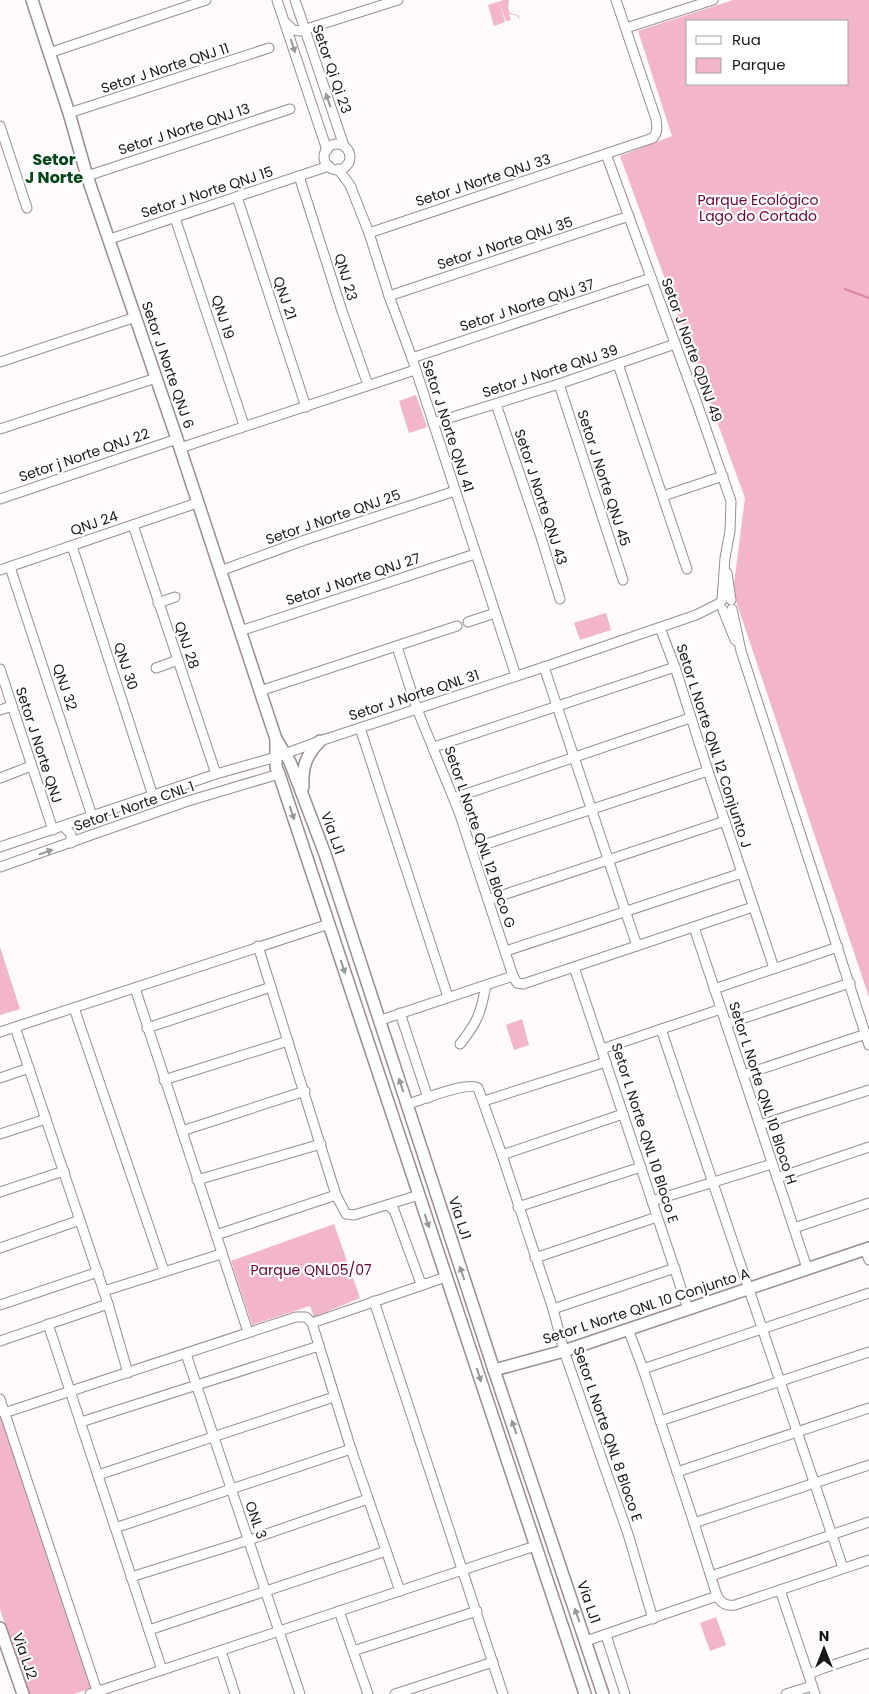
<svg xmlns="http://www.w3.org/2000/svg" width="869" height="1694" font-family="Poppins,sans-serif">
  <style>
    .green { fill: #f2b5c9; fill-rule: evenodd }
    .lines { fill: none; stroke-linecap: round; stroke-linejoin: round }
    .stream { stroke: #d685a2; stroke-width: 2 }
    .minor-casing { stroke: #968e90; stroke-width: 11 }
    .major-casing { stroke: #968e90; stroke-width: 14 }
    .minor { stroke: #fff; stroke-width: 9 }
    .major { stroke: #fff; stroke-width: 11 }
    .oneway { fill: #989797 }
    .labels { text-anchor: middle; stroke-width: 4.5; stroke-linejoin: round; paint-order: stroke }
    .street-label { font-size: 14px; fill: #191718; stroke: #fff }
    .park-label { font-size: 14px; fill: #680338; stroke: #fff }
    .quarter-label { font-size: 16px; font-weight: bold; fill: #024616; stroke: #fff }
  </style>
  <rect width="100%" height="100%" fill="#fffafb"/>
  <g class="green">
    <polygon points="504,0 509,0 508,8 510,13 518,15 520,20 516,15 509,14 511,20 506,21 499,2 505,22 494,26 488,5"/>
    <path d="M733,0H869V997L733,592L745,498L620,156L672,136L638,31ZM688,21H848V84H688Z"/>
    <polygon points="416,395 427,427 409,433 399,401"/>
    <polygon points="606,613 611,630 580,640 574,623"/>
    <polygon points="0,947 20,1009 0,1015"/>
    <polygon points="522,1019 529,1045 514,1050 506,1025"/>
    <polygon points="334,1224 360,1298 314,1317 310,1306 252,1325 231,1261"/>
    <polygon points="0,1411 92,1688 74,1694 28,1694 0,1609"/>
    <polygon points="716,1617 726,1645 710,1651 700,1623"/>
  </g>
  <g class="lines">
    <polyline class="stream" points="845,289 869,298"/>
    <defs>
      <g id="minor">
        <polyline points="277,0 327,150"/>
        <polyline points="295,0 344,146"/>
        <polyline points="286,23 293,30 300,31 398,0"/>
        <polyline points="626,28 713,0"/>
        <polyline points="49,53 206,0"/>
        <polyline points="69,113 269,48"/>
        <polyline points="0,126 27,208"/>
        <circle cx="337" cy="157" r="13"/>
        <polyline points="606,154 698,406 731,501 730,531 725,558 722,600"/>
        <polyline points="338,169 350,185 369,233 389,296 412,358 516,676"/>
        <polyline points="87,176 290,109"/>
        <polyline points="299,176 342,311 368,385"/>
        <polyline points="237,197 306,407"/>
        <polyline points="175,218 244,425"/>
        <path d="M369,233L653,138C658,132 657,127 656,119L616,0"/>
        <polyline points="110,239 329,166"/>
        <polyline points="389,296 629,216"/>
        <polyline points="412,358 651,278"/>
        <polyline points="0,362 136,317"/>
        <polyline points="618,364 687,569"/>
        <polyline points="559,384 623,580"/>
        <polyline points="496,404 541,537 560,599"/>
        <polyline points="433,423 559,384 675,344"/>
        <polyline points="0,429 156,378"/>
        <polyline points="180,448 415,370"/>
        <polyline points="663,496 723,476"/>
        <polyline points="0,499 177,439"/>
        <polyline points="133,525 216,774"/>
        <polyline points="72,546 153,796"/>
        <polyline points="10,567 92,816"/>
        <polyline points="0,570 197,503"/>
        <polyline points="220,571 302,541 455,491"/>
        <polyline points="727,573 731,600"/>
        <polyline points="158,603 175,597"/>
        <polyline points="732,609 741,651 869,1045"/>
        <polyline points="723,610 735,640"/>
        <polyline points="468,622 495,613"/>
        <polyline points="660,628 675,667 708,771 774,968"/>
        <polyline points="240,631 475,554"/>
        <polyline points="397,647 417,709 459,812 513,976 517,983 523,984 753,907"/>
        <polyline points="544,667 637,946"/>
        <polyline points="156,668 178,660"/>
        <polyline points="0,669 53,830"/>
        <polyline points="260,691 457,626"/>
        <polyline points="0,710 12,706"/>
        <polyline points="360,728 448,997"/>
        <polyline points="434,747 675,667"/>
        <polyline points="0,778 31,766"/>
        <polyline points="454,798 690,718"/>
        <polyline points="63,826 71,834 71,843"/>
        <polyline points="0,847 216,774 276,757 320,741 544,667 696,615 720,603"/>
        <polyline points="471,849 708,771"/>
        <polyline points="0,867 188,801 279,774"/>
        <polyline points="488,900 725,821"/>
        <polyline points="694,927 807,1268"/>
        <polyline points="258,946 336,1195 346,1214 354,1215 419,1195"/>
        <polyline points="506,951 742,873"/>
        <polyline points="574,967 688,1309"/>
        <polyline points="135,988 248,1332"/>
        <polyline points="714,989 838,947"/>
        <polyline points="74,1008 164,1271"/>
        <polyline points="400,1013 428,1098"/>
        <polyline points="381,1020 513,976"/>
        <polyline points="726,1024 850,983"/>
        <polyline points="15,1027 108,1304 128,1373"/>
        <polyline points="147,1028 271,987"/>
        <path d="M661,1029C722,1209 784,1388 843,1568"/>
        <polyline points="0,1032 329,924"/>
        <path d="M460,1044C478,1022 481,1012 486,985"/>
        <polyline points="602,1049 721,1009"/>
        <polyline points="743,1075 866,1034"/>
        <polyline points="0,1078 29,1068"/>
        <polyline points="164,1080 288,1041"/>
        <polyline points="484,1101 606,1062"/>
        <path d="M408,1104C422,1100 467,1081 478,1088L502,1155L553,1309L564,1351L628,1534L653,1619"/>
        <polyline points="760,1125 869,1090"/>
        <polyline points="182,1131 305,1091"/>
        <polyline points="0,1134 46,1119"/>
        <polyline points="502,1155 623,1114"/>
        <polyline points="777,1178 869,1147"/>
        <polyline points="197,1180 321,1144"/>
        <polyline points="0,1192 64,1171"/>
        <polyline points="652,1201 772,1164"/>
        <polyline points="388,1205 394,1210 420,1281 425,1284"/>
        <polyline points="518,1207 641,1167"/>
        <polyline points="794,1228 869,1203"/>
        <polyline points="216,1235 336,1195"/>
        <polyline points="0,1248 80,1220"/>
        <polyline points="865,1249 869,1260"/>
        <polyline points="535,1258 657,1217"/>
        <polyline points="104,1291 221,1254"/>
        <polyline points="374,1301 503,1694"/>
        <polyline points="0,1305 98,1272"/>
        <polyline points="553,1309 675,1268"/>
        <polyline points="312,1323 446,1277"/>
        <polyline points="48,1324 162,1670"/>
        <path d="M628,1329L643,1369L694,1523L717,1596C722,1604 726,1606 735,1605L869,1560"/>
        <polyline points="0,1341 108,1304"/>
        <polyline points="186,1354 300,1694"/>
        <polyline points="643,1369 869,1293"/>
        <polyline points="0,1399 98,1694"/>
        <polyline points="4,1413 296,1317 306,1317 312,1323 351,1449 400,1591"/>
        <polyline points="660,1421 869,1352"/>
        <polyline points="81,1422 319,1346"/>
        <polyline points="677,1472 869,1408"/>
        <polyline points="98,1475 334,1397"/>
        <polyline points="694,1523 869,1465"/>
        <polyline points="115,1528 351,1449"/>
        <polyline points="711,1576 869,1522"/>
        <polyline points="131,1577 249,1540 368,1499"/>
        <polyline points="780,1590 815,1694"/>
        <polyline points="339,1611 368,1694"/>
        <polyline points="149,1630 386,1551"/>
        <polyline points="606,1635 625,1694"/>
        <polyline points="586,1641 717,1596"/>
        <polyline points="221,1651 235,1694"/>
        <polyline points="353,1651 477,1611"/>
        <polyline points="809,1674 821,1669 869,1653"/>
        <polyline points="90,1694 535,1546"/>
        <polyline points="395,1694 493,1662"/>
        <polyline points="786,1694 812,1686"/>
      </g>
      <g id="major">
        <polyline points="32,0 69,113 87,176 177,439 266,709 276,739 276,767 279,774 585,1694"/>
        <polyline points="276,739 290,762 325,854 494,1370 603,1694"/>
        <path d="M303,787C302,767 306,755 320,741"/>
        <polyline points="494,1370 564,1351 869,1248"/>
        <polyline points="0,1628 23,1694"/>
      </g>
    </defs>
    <use href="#minor" class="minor-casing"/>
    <use href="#major" class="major-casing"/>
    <use href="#minor" class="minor"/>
    <use href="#major" class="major"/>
  </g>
  <defs><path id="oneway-solid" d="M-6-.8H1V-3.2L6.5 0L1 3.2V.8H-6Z" transform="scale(1.25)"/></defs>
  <g class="oneway">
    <use href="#oneway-solid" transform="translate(293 46) rotate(72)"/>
    <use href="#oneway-solid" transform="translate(328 100) rotate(-109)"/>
    <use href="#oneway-solid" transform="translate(292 813) rotate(72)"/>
    <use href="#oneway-solid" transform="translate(46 852) rotate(-19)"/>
    <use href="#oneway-solid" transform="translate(343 967) rotate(72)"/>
    <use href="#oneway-solid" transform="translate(401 1085) rotate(-108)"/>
    <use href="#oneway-solid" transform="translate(427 1221) rotate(72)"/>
    <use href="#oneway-solid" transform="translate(462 1273) rotate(-108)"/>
    <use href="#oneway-solid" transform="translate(479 1375) rotate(72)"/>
    <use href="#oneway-solid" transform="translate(514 1427) rotate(-109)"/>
    <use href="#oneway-solid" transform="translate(577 1615) rotate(-109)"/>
  </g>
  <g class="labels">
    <g class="street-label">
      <text transform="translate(165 68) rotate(-18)" y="5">Setor J Norte QNJ 11</text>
      <text transform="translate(332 69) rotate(71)" y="5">Setor Qi Qi 23</text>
      <text transform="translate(184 129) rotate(-18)" y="5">Setor J Norte QNJ 13</text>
      <text transform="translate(483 180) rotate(-18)" y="5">Setor J Norte QNJ 33</text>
      <text transform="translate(207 192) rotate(-18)" y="5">Setor J Norte QNJ 15</text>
      <text transform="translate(505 243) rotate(-18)" y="5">Setor J Norte QNJ 35</text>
      <text transform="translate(346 277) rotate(73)" y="5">QNJ 23</text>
      <text transform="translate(285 298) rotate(71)" y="5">QNJ 21</text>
      <text transform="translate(527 305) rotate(-18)" y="5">Setor J Norte QNJ 37</text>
      <text transform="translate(223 317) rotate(72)" y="5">QNJ 19</text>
      <text transform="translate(692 350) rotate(70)" y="5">Setor J Norte QDNJ 49</text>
      <text transform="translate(168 365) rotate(71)" y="5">Setor J Norte QNJ 6</text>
      <text transform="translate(550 371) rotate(-18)" y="5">Setor J Norte QNJ 39</text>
      <text transform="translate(448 426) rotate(72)" y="5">Setor J Norte QNJ 41</text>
      <text transform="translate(84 455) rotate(-19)" y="5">Setor j Norte QNJ 22</text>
      <text transform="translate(604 478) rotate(72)" y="5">Setor J Norte QNJ 45</text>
      <text transform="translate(541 497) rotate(72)" y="5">Setor J Norte QNJ 43</text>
      <text transform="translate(333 517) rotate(-19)" y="5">Setor J Norte QNJ 25</text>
      <text transform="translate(94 523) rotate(-19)" y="5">QNJ 24</text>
      <text transform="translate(353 579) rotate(-18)" y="5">Setor J Norte QNJ 27</text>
      <text transform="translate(187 645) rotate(71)" y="5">QNJ 28</text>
      <text transform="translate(126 666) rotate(72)" y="5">QNJ 30</text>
      <text transform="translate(65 687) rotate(71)" y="5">QNJ 32</text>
      <text transform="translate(414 695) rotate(-18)" y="5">Setor J Norte QNL 31</text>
      <text transform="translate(39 745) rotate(72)" y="5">Setor J Norte QNJ</text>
      <text transform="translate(714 746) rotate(72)" y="5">Setor L Norte QNL 12 Conjunto J</text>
      <text transform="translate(134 806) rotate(-19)" y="5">Setor L Norte CNL 1</text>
      <text transform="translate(333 833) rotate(70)" y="5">Via LJ1</text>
      <text transform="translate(480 837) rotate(71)" y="5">Setor L Norte QNL 12 Bloco G</text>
      <text transform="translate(763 1093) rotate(72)" y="5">Setor L Norte QNL 10 Bloco H</text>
      <text transform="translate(645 1133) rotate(72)" y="5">Setor L Norte QNL 10 Bloco E</text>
      <text transform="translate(460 1218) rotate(72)" y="5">Via LJ1</text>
      <text transform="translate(646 1306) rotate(-18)" y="5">Setor L Norte QNL 10 Conjunto A</text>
      <text transform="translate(608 1434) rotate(71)" y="5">Setor L Norte QNL 8 Bloco E</text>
      <text transform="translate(256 1520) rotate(71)" y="5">ONL 3</text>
      <text transform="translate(589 1602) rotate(71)" y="5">Via LJ1</text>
      <text transform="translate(25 1656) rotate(71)" y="5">Via LJ2</text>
    </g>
    <g class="park-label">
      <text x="758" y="205">Parque Ecológico<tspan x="758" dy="16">Lago do Cortado</tspan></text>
      <text x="311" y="1275">Parque QNL05/07</text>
    </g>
    <g class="quarter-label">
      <text x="54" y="165">Setor<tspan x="54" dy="18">J Norte</tspan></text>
    </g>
  </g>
  <rect x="686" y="20" width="162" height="65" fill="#ffffff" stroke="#a3a2a3"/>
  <rect x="696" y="36" width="25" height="8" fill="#ffffff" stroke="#a3a2a3"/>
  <text x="732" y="45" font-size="15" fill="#191718">Rua</text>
  <rect x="696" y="58" width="25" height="15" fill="#f2b5c9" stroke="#a3a2a3"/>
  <text x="732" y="70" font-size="15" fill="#191718">Parque</text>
  <g transform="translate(824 1649)" stroke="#ffffff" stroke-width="4" paint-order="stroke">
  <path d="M0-4L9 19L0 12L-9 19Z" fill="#191718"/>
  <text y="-8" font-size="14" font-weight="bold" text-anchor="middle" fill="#191718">N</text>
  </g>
</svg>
